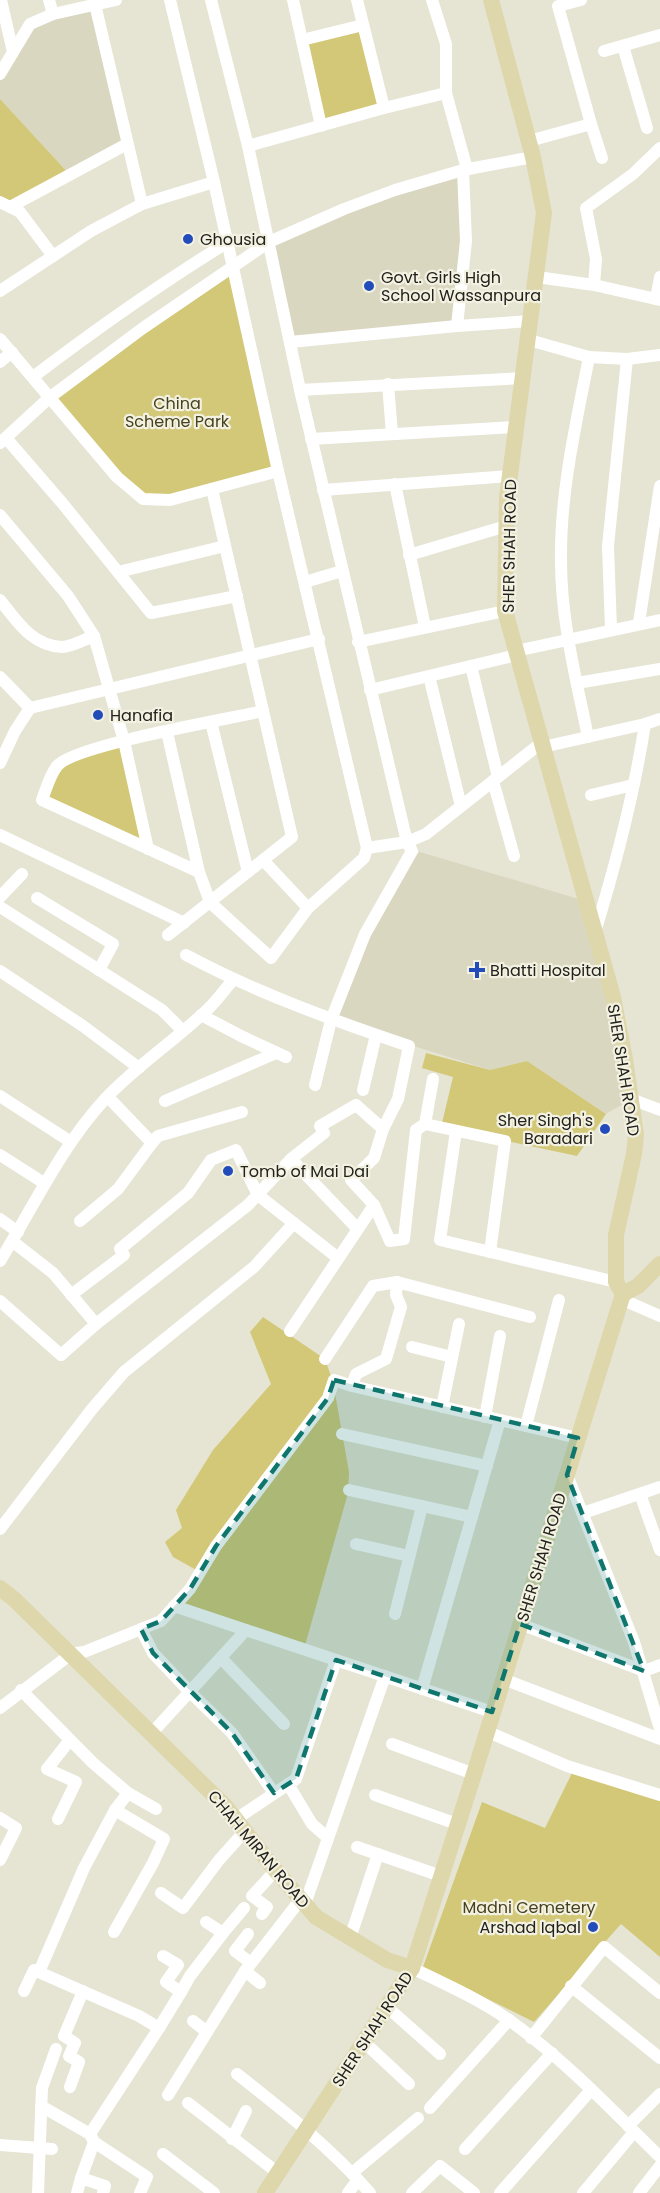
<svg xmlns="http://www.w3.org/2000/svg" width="660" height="2193" font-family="Poppins,sans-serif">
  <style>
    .built { fill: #d9d7c0 }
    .green { fill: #d3c878 }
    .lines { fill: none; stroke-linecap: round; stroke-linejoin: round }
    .minor { stroke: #fff; stroke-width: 12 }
    .major { stroke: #ddd7ab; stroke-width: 16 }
    .marked { fill: #0f766e; fill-opacity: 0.2; stroke: #0f766e; stroke-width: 4.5; stroke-dasharray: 12 8; stroke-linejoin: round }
    .poi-dot { fill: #224cba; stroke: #f3f1e1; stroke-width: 2 }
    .labels { text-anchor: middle; stroke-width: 4.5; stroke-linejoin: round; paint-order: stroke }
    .poi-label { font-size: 16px; fill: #22211b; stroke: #f3f1e1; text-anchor: start }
    .park-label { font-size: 16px; fill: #46421d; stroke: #f3f1e1 }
    .street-label { font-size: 16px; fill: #22211b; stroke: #f3f1e1 }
  </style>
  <rect width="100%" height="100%" fill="#e6e4d3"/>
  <g class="built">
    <polygon points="96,7 128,143 70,175 0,99 0,75 30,23"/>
    <polygon points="465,175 457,326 289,343 267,246 396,194"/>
    <polygon points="420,852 582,900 631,1099 606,1114 527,1061 490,1070 331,1020 365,934 410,858"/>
  </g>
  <g class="green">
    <polygon points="363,25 384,108 321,126 302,40"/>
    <polygon points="0,99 70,175 10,207 0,202"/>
    <polygon points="232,272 278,471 170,500 143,499 49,400"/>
    <polygon points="124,741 148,849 45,802 57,765"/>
    <polygon points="426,1053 490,1070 527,1061 606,1114 577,1156 441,1127 453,1077 422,1068"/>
    <polygon points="263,1317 325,1359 333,1382 349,1472 348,1493 304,1649 174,1606 198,1571 173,1557 165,1542 182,1528 176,1510 213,1450 271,1384 250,1332"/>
    <polygon points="573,1771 660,1799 660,1957 621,1924 534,2022 423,1967 482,1802 545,1828"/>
  </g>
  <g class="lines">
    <g class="minor">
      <polyline points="1,0 13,52"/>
      <polyline points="49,0 53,14"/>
      <polyline points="94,0 142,204"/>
      <polyline points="170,0 214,182 278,471 367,848 407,842 300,390 248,146 211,0"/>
      <polyline points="293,0 321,126"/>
      <polyline points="357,0 384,108"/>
      <polyline points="432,0 446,44 446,93 467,169"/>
      <polyline points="581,0 558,6 591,124"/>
      <polyline points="302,40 363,25"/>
      <polyline points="623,46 647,128"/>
      <polyline points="604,51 660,35"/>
      <polyline points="0,74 30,24 53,14 116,0"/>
      <polyline points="529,141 591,124 602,158"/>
      <polyline points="248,146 384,108 446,93"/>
      <polyline points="0,202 20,212 53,256"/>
      <polyline points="10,207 127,144"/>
      <polyline points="537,277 594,285 596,259 586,208 633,174 660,148"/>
      <polyline points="594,285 660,300"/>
      <polyline points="0,291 91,231 142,204 214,182"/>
      <polyline points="656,299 660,277"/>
      <polyline points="457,326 531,321"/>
      <polyline points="0,339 117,477 143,499 170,500 278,471"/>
      <polyline points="529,340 589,357 627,359 660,355"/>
      <polyline points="290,342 457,326 466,241 463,170"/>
      <polyline points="0,362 12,352"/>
      <path d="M33,377C96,329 160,284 228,242"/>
      <polyline points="388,384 392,434"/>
      <polyline points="300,390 523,378"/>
      <polyline points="6,438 63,504 151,613 237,596"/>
      <polyline points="311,439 516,427"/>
      <polyline points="0,443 49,398 143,328 269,242 344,209 395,190 463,170 533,157"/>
      <polyline points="395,484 425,627"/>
      <polyline points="323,490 510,476"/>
      <polyline points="0,515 68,596 94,636 124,741 148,849"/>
      <polyline points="409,555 506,526"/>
      <polyline points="118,572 225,546"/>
      <polyline points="305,582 342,571"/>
      <path d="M0,600C17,621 32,646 62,647C72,647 85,639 94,636"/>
      <polyline points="639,623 660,486"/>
      <polyline points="611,629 608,546 627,359"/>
      <polyline points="358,642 505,611"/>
      <polyline points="516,651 660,620"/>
      <polyline points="471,666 498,777"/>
      <polyline points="429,676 461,806"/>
      <polyline points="0,677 30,708 15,731 0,763"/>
      <polyline points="577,683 660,669"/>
      <polyline points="370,690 517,655"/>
      <polyline points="30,708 319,639"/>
      <polyline points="211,722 248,872"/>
      <polyline points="167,732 199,872 210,902"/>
      <path d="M588,737C576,678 561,621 561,561C560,492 576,424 589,357"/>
      <polyline points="543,747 645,724"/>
      <polyline points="493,781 514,856"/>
      <polyline points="591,795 633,785"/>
      <polyline points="0,835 184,923"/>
      <path d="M199,872L42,800C46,789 50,775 57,766C74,745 229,719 263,711"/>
      <polyline points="0,897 22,874"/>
      <polyline points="37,898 113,944 99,970"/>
      <polyline points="213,905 271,958 308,908 263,860"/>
      <polyline points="0,907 162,1010 182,1030"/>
      <polyline points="308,908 364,858 367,848"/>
      <path d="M595,932C616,864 634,794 645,724L660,719"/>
      <polyline points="168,935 292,837 212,489"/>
      <path d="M186,955C257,993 332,1020 409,1046L398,1099L383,1129L374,1158L351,1180L374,1205L390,1241L404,1239L416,1130L425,1124"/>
      <polyline points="0,971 83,1026 139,1068"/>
      <polyline points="201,1015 241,1036 286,1057"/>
      <polyline points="433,1079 425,1124 505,1141 490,1252"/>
      <polyline points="315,1085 331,1020 365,934 412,851 407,842 426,834 541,743"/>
      <polyline points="363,1090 376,1035"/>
      <polyline points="0,1096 71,1142"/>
      <polyline points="108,1097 152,1143 158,1136 242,1112"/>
      <polyline points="631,1099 660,1110"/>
      <polyline points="165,1101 276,1053"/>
      <polyline points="456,1131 440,1240 616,1282"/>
      <polyline points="0,1155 44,1183"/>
      <polyline points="0,1219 18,1232"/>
      <polyline points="80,1221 118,1189 152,1143"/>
      <polyline points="354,1225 291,1159 324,1133 320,1126 356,1105 383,1129"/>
      <path d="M0,1261C34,1206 61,1147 105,1099C137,1065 176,1040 209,1008C218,999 225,989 233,980"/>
      <polyline points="71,1295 124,1255 120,1249 188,1193 211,1160 236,1150 258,1195 338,1258"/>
      <polyline points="621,1299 660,1316"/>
      <polyline points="0,1301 61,1355 96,1324 53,1273 12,1241"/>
      <polyline points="96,1324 248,1205 291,1159"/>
      <polyline points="290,1331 374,1205"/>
      <polyline points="412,1347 452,1357"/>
      <polyline points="325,1359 373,1286 397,1282"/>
      <polyline points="352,1386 356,1374 386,1359 401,1307 396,1295 397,1282 530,1317"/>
      <polyline points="442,1407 459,1324"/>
      <polyline points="485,1417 500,1336"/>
      <polyline points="526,1426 559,1300"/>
      <polyline points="342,1434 487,1466"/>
      <polyline points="567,1475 634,1642 660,1729"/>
      <polyline points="349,1490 472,1517"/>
      <polyline points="640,1494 660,1550"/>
      <polyline points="583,1513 660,1487"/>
      <polyline points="0,1529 92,1409 124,1372 254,1267 294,1223"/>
      <polyline points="356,1544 409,1556"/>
      <polyline points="174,1606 492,1712"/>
      <polyline points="395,1614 422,1506"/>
      <polyline points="520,1624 644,1671 660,1665"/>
      <polyline points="141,1629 153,1653 190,1692 232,1733 274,1793"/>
      <polyline points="221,1658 284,1724"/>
      <polyline points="503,1679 660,1739"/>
      <polyline points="422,1689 500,1420"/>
      <polyline points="21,1690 93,1763 128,1793 115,1810"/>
      <polyline points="0,1708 71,1654 84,1652 161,1621 190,1589 216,1546 328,1398 334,1380 352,1386 578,1438"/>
      <polyline points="486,1731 567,1766 660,1795"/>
      <polyline points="151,1734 246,1630"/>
      <polyline points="392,1744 474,1774"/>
      <polyline points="288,1784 312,1824 328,1838"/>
      <polyline points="128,1793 156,1809"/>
      <polyline points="375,1795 457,1824"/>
      <polyline points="0,1818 16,1828 0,1860"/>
      <polyline points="58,1819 76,1782 47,1769 70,1740"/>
      <polyline points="236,1819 296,1779 336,1660"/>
      <polyline points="357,1847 441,1876"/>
      <polyline points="161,1893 183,1908 219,1860 245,1831"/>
      <polyline points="305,1904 385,1676"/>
      <polyline points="262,1914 267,1907 252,1896 276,1870"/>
      <polyline points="223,1933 244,1908"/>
      <polyline points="248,1934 235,1951 251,1963"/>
      <polyline points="350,1938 378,1854"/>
      <path d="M412,1968C445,1984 479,1999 509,2020C565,2060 612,2110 660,2157"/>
      <polyline points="39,1972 84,1868 115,1810 164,1839 153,1863 114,1932"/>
      <polyline points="260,1983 245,1971 301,1899"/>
      <polyline points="571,1986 660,2058"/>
      <polyline points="24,1991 34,1970 139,2016 159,2028 90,2134 41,2106"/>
      <polyline points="181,1992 190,1976 223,1933 206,1922"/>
      <polyline points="387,2007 440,2054"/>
      <polyline points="193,2021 207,2032 245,1971"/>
      <polyline points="159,2028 181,1992 166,1982 178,1965 163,1956"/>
      <polyline points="531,2038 604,1947 660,1993"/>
      <polyline points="365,2043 409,2084"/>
      <path d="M237,2074C284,2111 330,2147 370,2193"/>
      <polyline points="70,2087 79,2062 69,2056 75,2043 64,2036 83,1991"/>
      <polyline points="168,2095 207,2032"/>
      <polyline points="188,2103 278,2173"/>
      <polyline points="430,2108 509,2020"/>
      <polyline points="628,2126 660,2094"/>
      <polyline points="90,2134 94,2142 147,2177 140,2193"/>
      <polyline points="232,2139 246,2111"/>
      <polyline points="94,2142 81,2178 105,2186 103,2193"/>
      <polyline points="0,2145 52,2149"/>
      <polyline points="465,2149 552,2053"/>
      <polyline points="163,2154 214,2193"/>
      <polyline points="352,2173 418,2118"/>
      <polyline points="38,2193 42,2088 56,2049"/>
      <polyline points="77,2193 81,2178"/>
      <polyline points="348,2193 358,2180"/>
      <polyline points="412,2193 440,2166 474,2193"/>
      <polyline points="500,2193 591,2090"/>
      <polyline points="583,2193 634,2132"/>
      <polyline points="639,2193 660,2166"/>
    </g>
    <g class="major">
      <polyline points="491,0 533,157 544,213 507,498 505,611 613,997 625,1059 636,1135 634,1154 616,1235 616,1282 623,1294"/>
      <polyline points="623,1294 638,1286 660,1264"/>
      <polyline points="0,1588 14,1599 226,1807 272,1866 316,1917 387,1960 412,1968"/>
      <polyline points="265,2193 412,1968 474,1774 623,1294"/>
    </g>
  </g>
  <path class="marked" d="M334,1380L578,1438L567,1475L644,1671L520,1624L492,1712L336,1660L296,1779L274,1793L232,1733L153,1653L141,1629L161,1621L190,1589L216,1546L328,1398Z"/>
  <g class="poi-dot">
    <circle cx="188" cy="239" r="6"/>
    <circle cx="369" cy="286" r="6"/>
    <circle cx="98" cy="715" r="6"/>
    <path d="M474 961h6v6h6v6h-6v6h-6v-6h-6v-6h6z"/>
    <circle cx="605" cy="1129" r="6"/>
    <circle cx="228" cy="1171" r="6"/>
    <circle cx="593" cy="1927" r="6"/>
  </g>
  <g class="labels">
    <g class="poi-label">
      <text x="200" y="245">Ghousia</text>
      <text x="381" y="283">Govt. Girls High<tspan x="381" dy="18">School Wassanpura</tspan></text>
      <text x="110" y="721">Hanafia</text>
      <text x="490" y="976">Bhatti Hospital</text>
      <text x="593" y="1126" text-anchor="end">Sher Singh's<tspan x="593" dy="18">Baradari</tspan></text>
      <text x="240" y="1177">Tomb of Mai Dai</text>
      <text x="581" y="1933" text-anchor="end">Arshad Iqbal</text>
    </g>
    <g class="park-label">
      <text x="177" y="409">China<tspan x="177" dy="18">Scheme Park</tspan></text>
      <text x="529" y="1913">Madni Cemetery</text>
    </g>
    <g class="street-label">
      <text transform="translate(509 546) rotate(-89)" y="6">SHER SHAH ROAD</text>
      <text transform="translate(624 1070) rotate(81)" y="6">SHER SHAH ROAD</text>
      <text transform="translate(541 1557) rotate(-73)" y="6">SHER SHAH ROAD</text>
      <text transform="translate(259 1849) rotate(50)" y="6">CHAH MIRAN ROAD</text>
      <text transform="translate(372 2029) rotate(-57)" y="6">SHER SHAH ROAD</text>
    </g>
  </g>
</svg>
